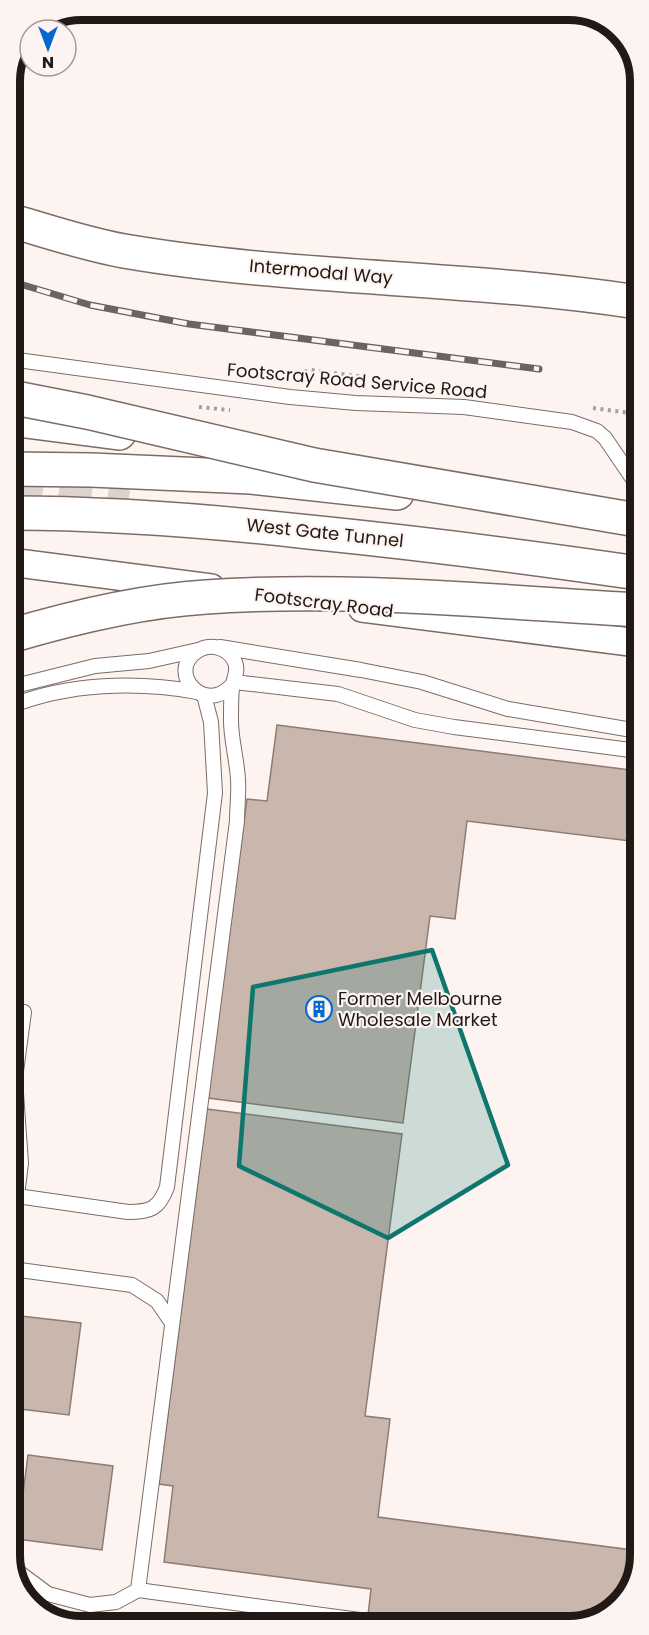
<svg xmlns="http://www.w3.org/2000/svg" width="649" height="1635" font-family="Poppins,sans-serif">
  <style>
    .building { fill: #c9b6ad; stroke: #8e7c74; stroke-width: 1.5 }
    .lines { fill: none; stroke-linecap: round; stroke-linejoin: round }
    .primary-tunnel { stroke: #dcd3d0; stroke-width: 33; stroke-dasharray: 33 16; stroke-linecap: butt }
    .service-casing { stroke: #7d6c64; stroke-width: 16 }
    .minor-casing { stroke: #7d6c64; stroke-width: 30 }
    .tertiary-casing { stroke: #7d6c64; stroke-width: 36 }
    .primary-casing { stroke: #7d6c64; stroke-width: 36 }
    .motorway-casing { stroke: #7d6c64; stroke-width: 36 }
    .path { stroke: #a79f9c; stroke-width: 4; stroke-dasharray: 3 4.5; stroke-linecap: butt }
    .service { stroke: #fff; stroke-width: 14 }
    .minor { stroke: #fff; stroke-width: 27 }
    .tertiary { stroke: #fff; stroke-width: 33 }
    .primary { stroke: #fff; stroke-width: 33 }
    .motorway { stroke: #fff; stroke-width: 33 }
    .rail-casing { stroke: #6b6360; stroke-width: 7 }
    .rail { stroke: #fdf4f1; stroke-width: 4.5; stroke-dasharray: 14; stroke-linecap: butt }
    .motorway-bridge-casing { stroke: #7d6c64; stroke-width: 36; stroke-linecap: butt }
    .motorway-bridge { stroke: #fff; stroke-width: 33 }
    .marked { fill: #0f766e; fill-opacity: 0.2; stroke: #0f766e; stroke-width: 4.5; stroke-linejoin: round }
    .labels { text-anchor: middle; stroke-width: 4.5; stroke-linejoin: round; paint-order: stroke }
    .street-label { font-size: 18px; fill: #201916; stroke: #fdf4f1 }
    .poi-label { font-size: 18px; fill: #201916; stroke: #fdf4f1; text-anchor: start }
    .rim { fill: none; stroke: #201916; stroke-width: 8 }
  </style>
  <rect width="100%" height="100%" fill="#fdf4f1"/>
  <g class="building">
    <polygon points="277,725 638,771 638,842 467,821 455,919 430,916 403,1123 208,1098 247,799 267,801"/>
    <polygon points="207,1109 402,1134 365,1416 390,1419 378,1517 640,1551 625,1598 591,1622 367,1624 371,1589 164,1562 173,1486 159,1484"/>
    <polygon points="12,1315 81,1323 69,1415 12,1408"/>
    <polygon points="28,1455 113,1466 102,1550 17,1539"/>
  </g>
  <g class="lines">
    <polyline class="primary-tunnel" points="10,487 128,504"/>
    <defs>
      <g id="service">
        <polyline points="10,359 290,397 356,403 464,407 572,422 597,431 605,438 637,485"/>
        <polyline points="220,647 361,670 422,682 508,709 638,731"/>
        <polyline points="234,682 338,694 415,720 454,727 638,751"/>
        <polyline points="11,687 95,666 149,661 198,650"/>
        <path d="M11,706C68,683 137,681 197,692"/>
        <path d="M11,1010L24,1012L15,1079L21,1163L17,1196L128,1212C150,1212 159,1209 167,1187L215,793L211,722L204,695"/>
        <polyline points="12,1269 132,1285 157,1301 172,1323"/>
        <path d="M13,1568L48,1594L90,1605L116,1602L138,1590L237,821C237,807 239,793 238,780C237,758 230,737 231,716C231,707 231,697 232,688C233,679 239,672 235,662C228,647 209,642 196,652C167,672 204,716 232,685"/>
        <polyline points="138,1590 367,1621"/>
      </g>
      <g id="minor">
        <polyline points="10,562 211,588"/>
        <polyline points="362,608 638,643"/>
      </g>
      <path id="tertiary" d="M9,220C47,231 85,244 124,251C293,280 467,276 637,302"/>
      <polyline id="primary" points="10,419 119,433"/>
      <polyline id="motorway" points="10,469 91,470 251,477 397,493"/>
    </defs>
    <use href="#service" class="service-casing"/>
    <use href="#minor" class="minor-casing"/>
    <use href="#tertiary" class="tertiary-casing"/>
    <use href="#primary" class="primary-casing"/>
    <use href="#motorway" class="motorway-casing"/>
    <g class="path">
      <polyline points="294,381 299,373 311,370 425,385"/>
      <polyline points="199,407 230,410"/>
      <polyline points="593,408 637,414"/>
    </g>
    <use href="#service" class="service"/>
    <use href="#minor" class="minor"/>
    <use href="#tertiary" class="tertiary"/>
    <use href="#primary" class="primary"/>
    <use href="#motorway" class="motorway"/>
    <defs>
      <polyline id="rail" points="10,281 90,305 189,324 539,369"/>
    </defs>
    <use href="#rail" class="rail-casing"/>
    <use href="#rail" class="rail"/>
    <defs>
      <g id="motorway-bridge">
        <polyline points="10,397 87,412 314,465 637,520"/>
        <path d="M10,513C110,513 210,521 309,532C419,543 528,557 638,573"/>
        <path d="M10,636C74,617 140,601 206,597C350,587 495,602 638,610"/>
      </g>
    </defs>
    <use href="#motorway-bridge" class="motorway-bridge-casing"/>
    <use href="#motorway-bridge" class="motorway-bridge"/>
  </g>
  <path class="marked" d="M432,950L508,1165L388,1238L239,1166L253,987Z"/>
  <defs>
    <symbol id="building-ring" viewBox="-11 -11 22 22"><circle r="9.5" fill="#fdf4f1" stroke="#0567d0" stroke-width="1.5"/><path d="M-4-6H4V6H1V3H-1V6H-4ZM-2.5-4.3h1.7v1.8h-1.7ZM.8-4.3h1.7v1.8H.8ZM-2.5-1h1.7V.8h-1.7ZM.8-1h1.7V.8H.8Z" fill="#0567d0"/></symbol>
  </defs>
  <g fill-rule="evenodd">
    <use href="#building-ring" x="304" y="994" width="30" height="30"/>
  </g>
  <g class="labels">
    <g class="street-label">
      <text transform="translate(321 272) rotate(5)" y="6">Intermodal Way</text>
      <text transform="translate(357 381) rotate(5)" y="6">Footscray Road Service Road</text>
      <text transform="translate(325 533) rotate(6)" y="6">West Gate Tunnel</text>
      <text transform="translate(324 603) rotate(7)" y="6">Footscray Road</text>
    </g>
    <g class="poi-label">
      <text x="338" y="1005">Former Melbourne<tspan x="338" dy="21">Wholesale Market</tspan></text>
    </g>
  </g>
  <path d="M0 0H649V1635H0ZM81 20H569A61 61 0 0 1 630 81V1555A61 61 0 0 1 569 1616H81A61 61 0 0 1 20 1555V81A61 61 0 0 1 81 20Z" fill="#fdf4f1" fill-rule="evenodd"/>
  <path class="rim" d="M81 20H569A61 61 0 0 1 630 81V1555A61 61 0 0 1 569 1616H81A61 61 0 0 1 20 1555V81A61 61 0 0 1 81 20Z"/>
  <g transform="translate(48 48) rotate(180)"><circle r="28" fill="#fdf4f1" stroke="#a59c99" stroke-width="1.5"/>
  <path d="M0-4.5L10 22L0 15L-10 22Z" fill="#0567d0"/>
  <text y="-9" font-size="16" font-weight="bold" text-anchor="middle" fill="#201916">N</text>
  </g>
</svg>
